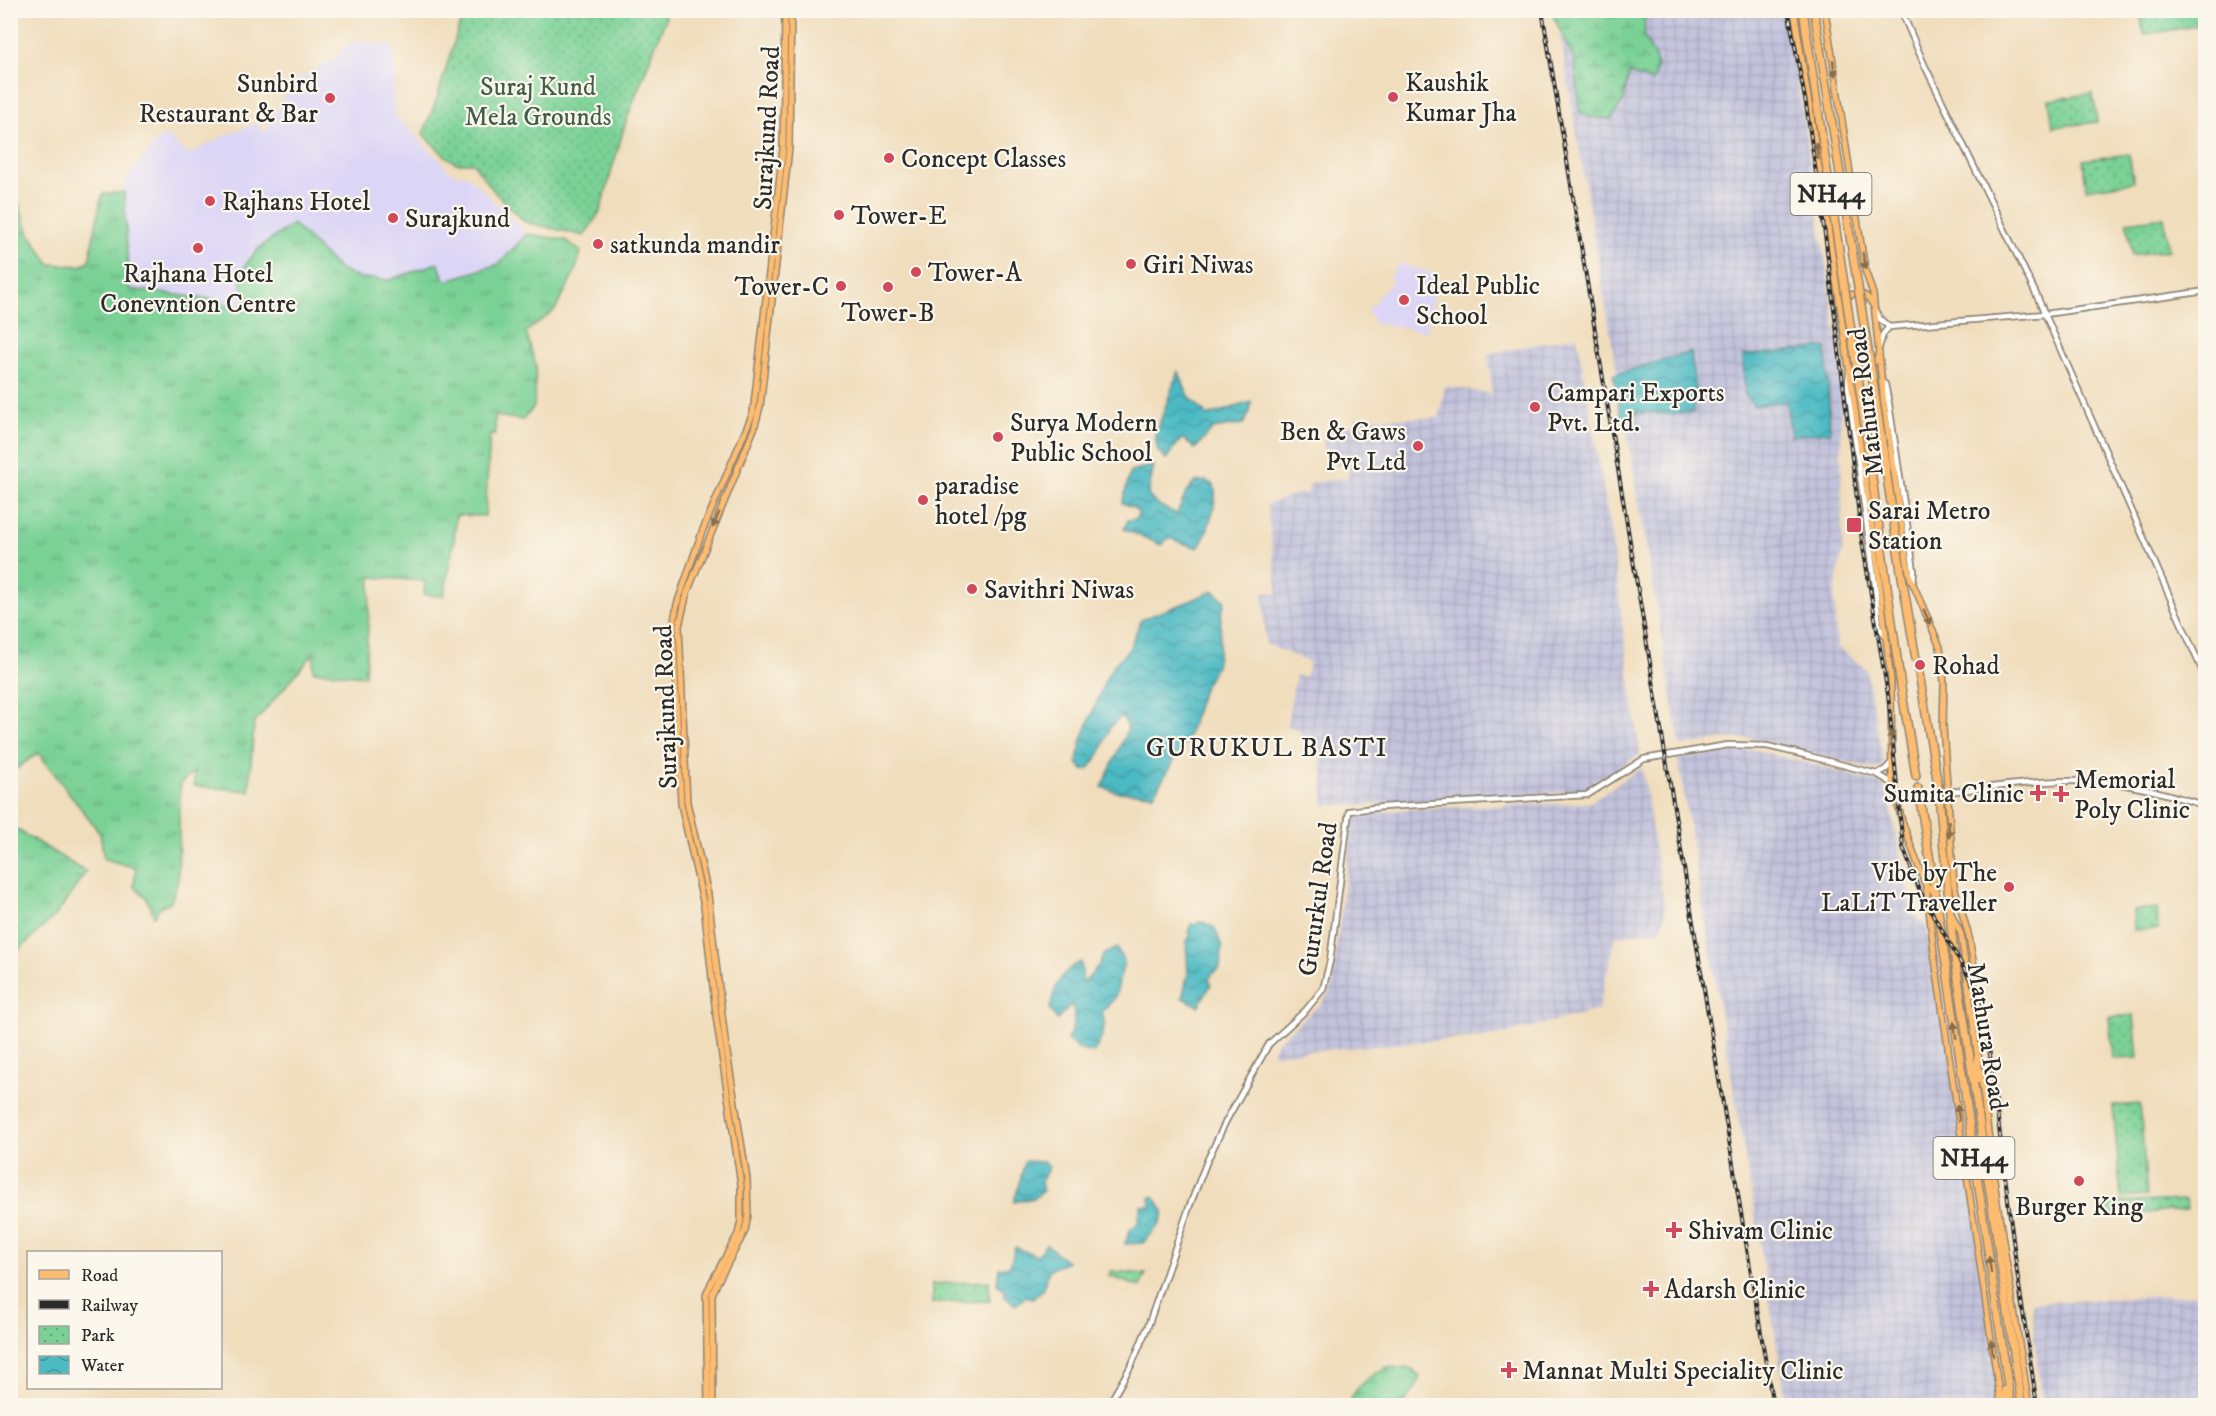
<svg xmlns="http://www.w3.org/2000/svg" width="2216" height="1416" font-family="'IM FELL DW Pica',serif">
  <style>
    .built { fill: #dcd6f6 }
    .industrial { fill: url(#industrial-grid) }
    .grass { fill: url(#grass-tufts); stroke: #527e60; stroke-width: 1.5 }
    .wetland { fill: url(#wetland-marsh); stroke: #527e60; stroke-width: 1.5 }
    .park { fill: url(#park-dots); stroke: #527e60; stroke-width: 1.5 }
    .water { fill: url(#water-waves); stroke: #3b7277; stroke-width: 1.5 }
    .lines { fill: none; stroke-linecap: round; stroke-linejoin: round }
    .minor-casing { stroke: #8e8474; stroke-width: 8 }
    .major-casing { stroke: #8e8474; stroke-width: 8 }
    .highway-casing { stroke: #8e8474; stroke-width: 10 }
    .minor { stroke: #fff; stroke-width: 4.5 }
    .major { stroke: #fdbc6f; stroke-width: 5 }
    .highway { stroke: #fdbc6f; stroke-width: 7 }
    .rail-casing { stroke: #2b2b2b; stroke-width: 4 }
    .rail { stroke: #fbf7ec; stroke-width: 1.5; stroke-dasharray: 4.5; stroke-linecap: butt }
    .highway-bridge-casing { stroke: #8e8474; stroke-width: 10; stroke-linecap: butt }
    .highway-bridge { stroke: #fdbc6f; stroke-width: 7 }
    .oneway { fill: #8a6c4a }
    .poi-dot { fill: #d1495b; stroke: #fbf7ec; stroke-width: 2 }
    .labels { text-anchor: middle; stroke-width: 4.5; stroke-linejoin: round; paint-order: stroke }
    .shield { fill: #fbf7ec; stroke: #696865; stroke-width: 1.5 }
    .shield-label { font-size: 24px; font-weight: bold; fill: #2b2b2b }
    .poi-label { font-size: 26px; fill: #2b2b2b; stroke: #fbf7ec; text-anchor: start }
    .park-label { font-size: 26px; fill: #435d4b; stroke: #fbf7ec }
    .street-label { font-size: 26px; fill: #2b2b2b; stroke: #fbf7ec }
    .neighbourhood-label { font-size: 27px; letter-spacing: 1.5px; fill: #2b2b2b; stroke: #fbf7ec }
  </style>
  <defs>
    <pattern id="industrial-grid" width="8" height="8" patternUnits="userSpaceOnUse" patternTransform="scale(1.5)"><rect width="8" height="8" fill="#c2c2dc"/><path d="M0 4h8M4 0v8" fill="none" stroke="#a7a7bd"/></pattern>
    <pattern id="grass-tufts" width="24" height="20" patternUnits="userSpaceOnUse" patternTransform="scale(1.5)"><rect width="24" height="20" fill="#7ad196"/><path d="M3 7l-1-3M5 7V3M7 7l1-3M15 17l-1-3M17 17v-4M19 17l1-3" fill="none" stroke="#64aa7b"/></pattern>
    <pattern id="wetland-marsh" width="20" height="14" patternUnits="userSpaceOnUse" patternTransform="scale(1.5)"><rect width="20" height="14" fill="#7ad196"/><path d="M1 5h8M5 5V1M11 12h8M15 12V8" fill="none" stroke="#64aa7b"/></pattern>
    <pattern id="park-dots" width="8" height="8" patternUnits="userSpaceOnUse" patternTransform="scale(1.5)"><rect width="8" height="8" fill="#7ad196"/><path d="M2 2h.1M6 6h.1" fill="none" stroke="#64aa7b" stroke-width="1.8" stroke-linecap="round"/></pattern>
    <pattern id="water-waves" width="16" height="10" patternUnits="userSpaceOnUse" patternTransform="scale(1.5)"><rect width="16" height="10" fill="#4bbac3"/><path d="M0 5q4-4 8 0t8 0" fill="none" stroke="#3f979f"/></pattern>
  </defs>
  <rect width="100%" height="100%" fill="#fbf7ec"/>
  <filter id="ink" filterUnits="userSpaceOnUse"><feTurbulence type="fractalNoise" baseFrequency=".0167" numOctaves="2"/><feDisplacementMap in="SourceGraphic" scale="12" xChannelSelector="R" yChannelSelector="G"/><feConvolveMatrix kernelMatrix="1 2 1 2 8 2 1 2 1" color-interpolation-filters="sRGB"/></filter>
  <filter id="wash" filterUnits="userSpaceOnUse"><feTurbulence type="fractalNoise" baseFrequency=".008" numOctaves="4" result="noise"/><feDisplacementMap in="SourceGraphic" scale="24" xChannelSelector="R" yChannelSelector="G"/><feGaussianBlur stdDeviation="1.35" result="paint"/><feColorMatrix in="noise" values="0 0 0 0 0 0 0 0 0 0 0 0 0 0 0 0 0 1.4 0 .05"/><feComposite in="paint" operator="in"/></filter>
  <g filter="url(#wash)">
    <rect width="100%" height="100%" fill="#f0ddbc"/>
    <g class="built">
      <polygon points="357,41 390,45 393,51 395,71 393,105 395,113 399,119 452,173 468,176 527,234 499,264 445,281 437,263 389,280 360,278 340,270 293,224 243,290 248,297 241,310 218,300 128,289 124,192 126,180 161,136 167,136 188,155 225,135 247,127 257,124 263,133 267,130 285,95 298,79 332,60 347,44"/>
      <polygon points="1399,263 1433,274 1436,280 1427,331 1372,323 1373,317 1368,315 1371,304 1376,304 1377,297 1393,282 1389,278"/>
    </g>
    <g class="industrial">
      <polygon points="1556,11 1787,11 1840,358 1842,550 1834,598 1837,647 1866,669 1884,765 1875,769 1750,738 1725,739 1680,746"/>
      <polygon points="1577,336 1609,523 1640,754 1583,791 1361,805 1323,805 1324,781 1319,743 1301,739 1300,731 1287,725 1296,675 1305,677 1310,662 1266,644 1263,591 1278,595 1267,505 1295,494 1308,493 1310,483 1348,478 1350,466 1329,464 1331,450 1322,447 1329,425 1354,426 1354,418 1439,418 1445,386 1492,394 1488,354"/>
      <polygon points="1756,750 1881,783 1887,791 1913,916 1925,924 1936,959 1975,1203 1999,1405 1787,1405 1678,759 1729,751"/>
      <polygon points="1642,767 1665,912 1661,930 1616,936 1598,1010 1496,1036 1272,1054 1277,1042 1322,1003 1331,991 1354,814 1446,807 1589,803"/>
      <polygon points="2205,1294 2205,1405 2043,1405 2034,1335 2033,1303"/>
    </g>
    <g class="grass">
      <polygon points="11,183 29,233 50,264 81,266 89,261 101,199 104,194 124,192 129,289 218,300 240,310 248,297 243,290 239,273 258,249 293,224 340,270 360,278 389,280 438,263 445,281 499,264 527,234 565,240 581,252 575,272 555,310 526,332 536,366 534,407 523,420 495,416 495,435 490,435 485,516 456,515 454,541 444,596 424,595 425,581 371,577 365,676 313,671 314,653 254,723 249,791 194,786 195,771 180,784 178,880 171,902 160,907 154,916 146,897 134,887 136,868 104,859 100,833 38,753 16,769 11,765"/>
      <polygon points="11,826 86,872 57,914 11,957"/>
    </g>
    <g class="wetland">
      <path d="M1551,11H1645C1645,19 1643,32 1646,40C1654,59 1662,60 1652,82L1629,73L1623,102L1611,119L1589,117L1580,111L1575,62Z"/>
      <path d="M1388,1367L1412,1369L1420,1376L1416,1387L1402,1405H1349C1355,1385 1370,1375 1388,1367Z"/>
    </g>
    <g class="park">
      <polygon points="464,10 664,11 666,18 626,121 600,212 584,236 525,222 494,191 473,163 456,163 445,156 423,134 436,101"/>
      <polygon points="2139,11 2196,11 2205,19 2205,24 2144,35"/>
      <polygon points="2093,93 2097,122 2053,127 2049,100"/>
      <polygon points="2129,154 2134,182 2086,189 2083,160"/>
      <polygon points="2164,217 2169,250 2132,255 2127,222"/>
      <polygon points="2157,908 2158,929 2134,930 2133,910"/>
      <polygon points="2134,1015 2138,1058 2113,1059 2109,1017"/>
      <polygon points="2140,1104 2147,1196 2121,1198 2113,1106"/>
      <polygon points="2186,1200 2187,1210 2103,1216 2103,1203"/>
      <polygon points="1111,1271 1146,1274 1140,1287 1109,1276"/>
      <polygon points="989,1281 990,1301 932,1303 932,1284"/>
    </g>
    <g class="water">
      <polygon points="1826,347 1830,432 1791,436 1786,401 1754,406 1745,395 1743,356"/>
      <polygon points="1691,352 1695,391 1694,412 1673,415 1653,412 1636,413 1622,422 1613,375"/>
      <path d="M1178,371C1183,378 1183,387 1188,394C1191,400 1202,408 1207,416L1251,402L1250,412L1243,424L1213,429L1195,449L1182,438L1166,459L1158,451L1155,436Z"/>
      <path d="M1154,465L1148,495L1156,504L1177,514L1186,493L1195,482L1206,481L1214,485C1219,500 1207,535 1198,548L1168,538L1162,545L1124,529L1128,520L1135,519L1139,513L1133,507L1122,503L1130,473L1131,471Z"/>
      <path d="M1214,591L1225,601L1221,615L1220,643L1216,666L1203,689L1188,737L1154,794L1117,792L1102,787L1128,728L1122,716L1110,727L1101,752L1088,770H1083L1077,763L1081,742L1106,678L1113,666L1129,649L1141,620C1155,613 1168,609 1182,604C1193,601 1203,594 1214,591Z"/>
      <polygon points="1199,922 1203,922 1215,928 1222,947 1220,968 1212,974 1209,980 1211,984 1199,1006 1182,998 1188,974 1186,943 1191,934 1188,932 1191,924 1195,925"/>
      <path d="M1117,948L1124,962L1115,998L1102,1012C1108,1026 1101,1042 1093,1053L1078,1049L1067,1039C1075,1026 1076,1018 1072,1004L1057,1020L1050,1009C1055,986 1059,972 1081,962L1083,984L1098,966L1104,954Z"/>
      <polygon points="1025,1161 1043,1162 1049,1167 1041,1182 1043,1191 1034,1198 1014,1202"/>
      <path d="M1154,1196L1164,1212C1160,1230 1153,1229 1143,1243L1125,1244L1130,1230L1138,1223L1141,1206H1151L1150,1198Z"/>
      <polygon points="1046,1244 1068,1262 1050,1269 1042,1290 1033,1298 1026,1296 1016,1305 1005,1297 1004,1293 1007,1292 997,1284 999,1268 1010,1266 1015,1247 1037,1256"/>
    </g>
  </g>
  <g filter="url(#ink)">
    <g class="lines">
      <defs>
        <g id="minor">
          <polyline points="1901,10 1924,64 2036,294 2206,679"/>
          <polyline points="10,14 14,10"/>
          <polyline points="1876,312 1880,319 1889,327 2045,314 2206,291"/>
          <polyline points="1879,348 1883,334 1889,327"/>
          <polyline points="1849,371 1848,387 1875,585 1879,627 1886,636"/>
          <polyline points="1882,382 1885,384 1889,404 1914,571 1913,582"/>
          <polyline points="1877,774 1886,769 1891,763"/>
          <path d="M1947,792C1996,787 2048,778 2098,782C2135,784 2171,795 2206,806"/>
          <polyline points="1108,1406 1132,1364 1148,1326 1190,1205 1207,1161 1226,1121 1269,1044 1306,1010 1323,989 1330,961 1349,811 1382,807 1587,795 1644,759 1728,745 1767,746 1805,755 1877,774 1892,783"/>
        </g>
        <g id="major">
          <polyline points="1794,10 1825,204 1878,568 1891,681 1892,783 1902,821 1925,884 1935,893"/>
          <polyline points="1825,10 1865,270 1873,294 1884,404 1907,562 1910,577 1940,647 1944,682 1943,726 1954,885 1969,937 1976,978 1970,998"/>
          <path d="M1844,299C1855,290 1866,292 1873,305"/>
          <polyline points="1853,365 1873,364 1877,359 1879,353"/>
          <polyline points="1926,885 1935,960 2001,1406"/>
          <polyline points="1950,911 1961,934 1978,1060"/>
          <polyline points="1980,1069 1997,1202 2029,1406"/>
          <polyline points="708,1406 706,1295 711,1283 738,1234 741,1220 741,1185 717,1023 704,906 681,804 673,627 677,604 702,532 753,413 783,149 785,10"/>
          <polyline points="713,1406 712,1295 718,1281 745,1231 748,1215 747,1179 725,1040 708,894 687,802 679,626 687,593 754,429 760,407 789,148 791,10"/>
        </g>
        <g id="highway">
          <polyline points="1872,375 1901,571 1916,659"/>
          <polyline points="1858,377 1901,687 1916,776"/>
          <polyline points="1919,673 1938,785 1953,945 2022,1406"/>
          <polyline points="1918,788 1938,910 2011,1406"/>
          <polyline points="1977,1079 1978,1057"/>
          <polyline points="2005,1406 2005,1390"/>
        </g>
      </defs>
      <use href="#minor" class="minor-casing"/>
      <use href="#major" class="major-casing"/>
      <use href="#highway" class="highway-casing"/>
      <use href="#minor" class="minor"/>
      <use href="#major" class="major"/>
      <use href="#highway" class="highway"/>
      <defs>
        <g id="rail">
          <polyline points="1542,10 1773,1406"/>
          <polyline points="1788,10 1806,104 1826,242 1862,541 1888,695 1903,847 1920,892 1975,988 1986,1023 2017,1272 2037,1406"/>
        </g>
      </defs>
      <use href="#rail" class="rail-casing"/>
      <use href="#rail" class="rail"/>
      <defs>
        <g id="highway-bridge">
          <polyline points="1803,10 1858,377"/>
          <polyline points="1814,10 1872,375"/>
        </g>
      </defs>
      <use href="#highway-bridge" class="highway-bridge-casing"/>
      <use href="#highway-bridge" class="highway-bridge"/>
    </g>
    <defs><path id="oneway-solid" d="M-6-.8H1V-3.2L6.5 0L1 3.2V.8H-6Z" transform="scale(1.5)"/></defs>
    <g class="oneway">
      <use href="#oneway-solid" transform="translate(1834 68) rotate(82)"/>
      <use href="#oneway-solid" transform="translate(1817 151) rotate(-99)"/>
      <use href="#oneway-solid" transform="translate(1864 261) rotate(81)"/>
      <use href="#oneway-solid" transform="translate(716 520) rotate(113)"/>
      <use href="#oneway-solid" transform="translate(1927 617) rotate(67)"/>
      <use href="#oneway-solid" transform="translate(1891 739) rotate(-91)"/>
      <use href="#oneway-solid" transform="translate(1949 829) rotate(86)"/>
      <use href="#oneway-solid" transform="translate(1955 1030) rotate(-98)"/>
      <use href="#oneway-solid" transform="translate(1958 1113) rotate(-99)"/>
      <use href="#oneway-solid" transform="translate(1990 1265) rotate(-98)"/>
      <use href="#oneway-solid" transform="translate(1992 1348) rotate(-98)"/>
    </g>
  </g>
  <g class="poi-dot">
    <circle cx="1393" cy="97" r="6"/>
    <circle cx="330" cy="98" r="6"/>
    <circle cx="889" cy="158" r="6"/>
    <circle cx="210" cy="201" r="6"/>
    <circle cx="839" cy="215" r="6"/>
    <circle cx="393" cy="218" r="6"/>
    <circle cx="598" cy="244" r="6"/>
    <circle cx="198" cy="248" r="6"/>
    <circle cx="1131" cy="264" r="6"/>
    <circle cx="916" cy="272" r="6"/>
    <circle cx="841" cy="286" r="6"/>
    <circle cx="888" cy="287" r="6"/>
    <circle cx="1404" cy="300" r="6"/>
    <circle cx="1535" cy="407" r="6"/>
    <circle cx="998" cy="437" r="6"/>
    <circle cx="1418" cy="446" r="6"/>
    <circle cx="923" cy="500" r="6"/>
    <rect x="1846" y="517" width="16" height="16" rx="3"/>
    <circle cx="972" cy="589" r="6"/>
    <circle cx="1920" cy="665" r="6"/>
    <path d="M2035 784h6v6h6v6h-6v6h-6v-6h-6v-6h6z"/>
    <path d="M2058 785h6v6h6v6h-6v6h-6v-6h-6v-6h6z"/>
    <circle cx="2009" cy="887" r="6"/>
    <circle cx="2079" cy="1181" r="6"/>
    <path d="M1671 1221h6v6h6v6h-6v6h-6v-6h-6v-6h6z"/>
    <path d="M1648 1280h6v6h6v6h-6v6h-6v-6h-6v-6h6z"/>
    <path d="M1506 1361h6v6h6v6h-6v6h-6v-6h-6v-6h6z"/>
  </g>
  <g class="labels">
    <g class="shield">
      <rect x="1790.5" y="173" width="81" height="42" rx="4.5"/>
      <rect x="1933.5" y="1137" width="81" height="42" rx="4.5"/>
    </g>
    <g class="shield-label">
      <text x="1831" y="202">NH44</text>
      <text x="1974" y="1166">NH44</text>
    </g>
    <g class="poi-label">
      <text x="1405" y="91">Kaushik<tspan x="1405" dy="30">Kumar Jha</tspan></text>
      <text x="318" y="92" text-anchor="end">Sunbird<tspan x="318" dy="30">Restaurant &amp; Bar</tspan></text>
      <text x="901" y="167">Concept Classes</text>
      <text x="222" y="210">Rajhans Hotel</text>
      <text x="851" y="224">Tower-E</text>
      <text x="405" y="227">Surajkund</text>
      <text x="610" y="253">satkunda mandir</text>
      <text x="1143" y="273">Giri Niwas</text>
      <text x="928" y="281">Tower-A</text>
      <text x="198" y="282" text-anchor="middle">Rajhana Hotel<tspan x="198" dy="30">Conevntion Centre</tspan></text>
      <text x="1416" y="294">Ideal Public<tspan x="1416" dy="30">School</tspan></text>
      <text x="829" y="295" text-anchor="end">Tower-C</text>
      <text x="888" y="321" text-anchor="middle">Tower-B</text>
      <text x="1547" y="401">Campari Exports<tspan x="1547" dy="30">Pvt. Ltd.</tspan></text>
      <text x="1010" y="431">Surya Modern<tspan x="1010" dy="30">Public School</tspan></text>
      <text x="1406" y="440" text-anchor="end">Ben &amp; Gaws<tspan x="1406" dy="30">Pvt Ltd</tspan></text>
      <text x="935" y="494">paradise<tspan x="935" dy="30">hotel /pg</tspan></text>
      <text x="1868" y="519">Sarai Metro<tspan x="1868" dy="30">Station</tspan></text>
      <text x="984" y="598">Savithri Niwas</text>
      <text x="1932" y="674">Rohad</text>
      <text x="2074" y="788">Memorial<tspan x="2074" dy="30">Poly Clinic</tspan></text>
      <text x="2024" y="802" text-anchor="end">Sumita Clinic</text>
      <text x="1997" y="881" text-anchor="end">Vibe by The<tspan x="1997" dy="30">LaLiT Traveller</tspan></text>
      <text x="2079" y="1215" text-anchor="middle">Burger King</text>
      <text x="1688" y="1239">Shivam Clinic</text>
      <text x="1664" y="1298">Adarsh Clinic</text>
      <text x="1522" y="1379">Mannat Multi Speciality Clinic</text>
    </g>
    <g class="park-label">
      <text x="538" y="95">Suraj Kund<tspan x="538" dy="30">Mela Grounds</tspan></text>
    </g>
    <g class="street-label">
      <text transform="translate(766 128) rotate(-87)" y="9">Surajkund Road</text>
      <text transform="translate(1865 402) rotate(-97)" y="9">Mathura Road</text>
      <text transform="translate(665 707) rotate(-92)" y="9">Surajkund Road</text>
      <text transform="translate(1317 899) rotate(-82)" y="9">Gururkul Road</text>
      <text transform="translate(1988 1036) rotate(81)" y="9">Mathura Road</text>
    </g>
    <g class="neighbourhood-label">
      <text x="1267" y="756">GURUKUL BASTI</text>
    </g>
  </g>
  <rect width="2216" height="1416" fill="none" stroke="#fbf7ec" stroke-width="36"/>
  <rect x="27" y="1251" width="195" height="138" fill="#fbf7ec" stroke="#a8a59f" stroke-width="1.5"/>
  <rect x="39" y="1270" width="30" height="9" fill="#fdbc6f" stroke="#a8a59f" stroke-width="1.5"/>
  <text x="81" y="1281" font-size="18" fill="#2b2b2b">Road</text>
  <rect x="39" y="1300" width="30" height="9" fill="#2b2b2b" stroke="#a8a59f" stroke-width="1.5"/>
  <text x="81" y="1311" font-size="18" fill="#2b2b2b">Railway</text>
  <rect x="39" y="1326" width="30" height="18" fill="url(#park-dots)" stroke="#a8a59f" stroke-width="1.5"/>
  <text x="81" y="1341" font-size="18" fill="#2b2b2b">Park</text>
  <rect x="39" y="1356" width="30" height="18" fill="url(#water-waves)" stroke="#a8a59f" stroke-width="1.5"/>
  <text x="81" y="1371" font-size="18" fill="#2b2b2b">Water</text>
</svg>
